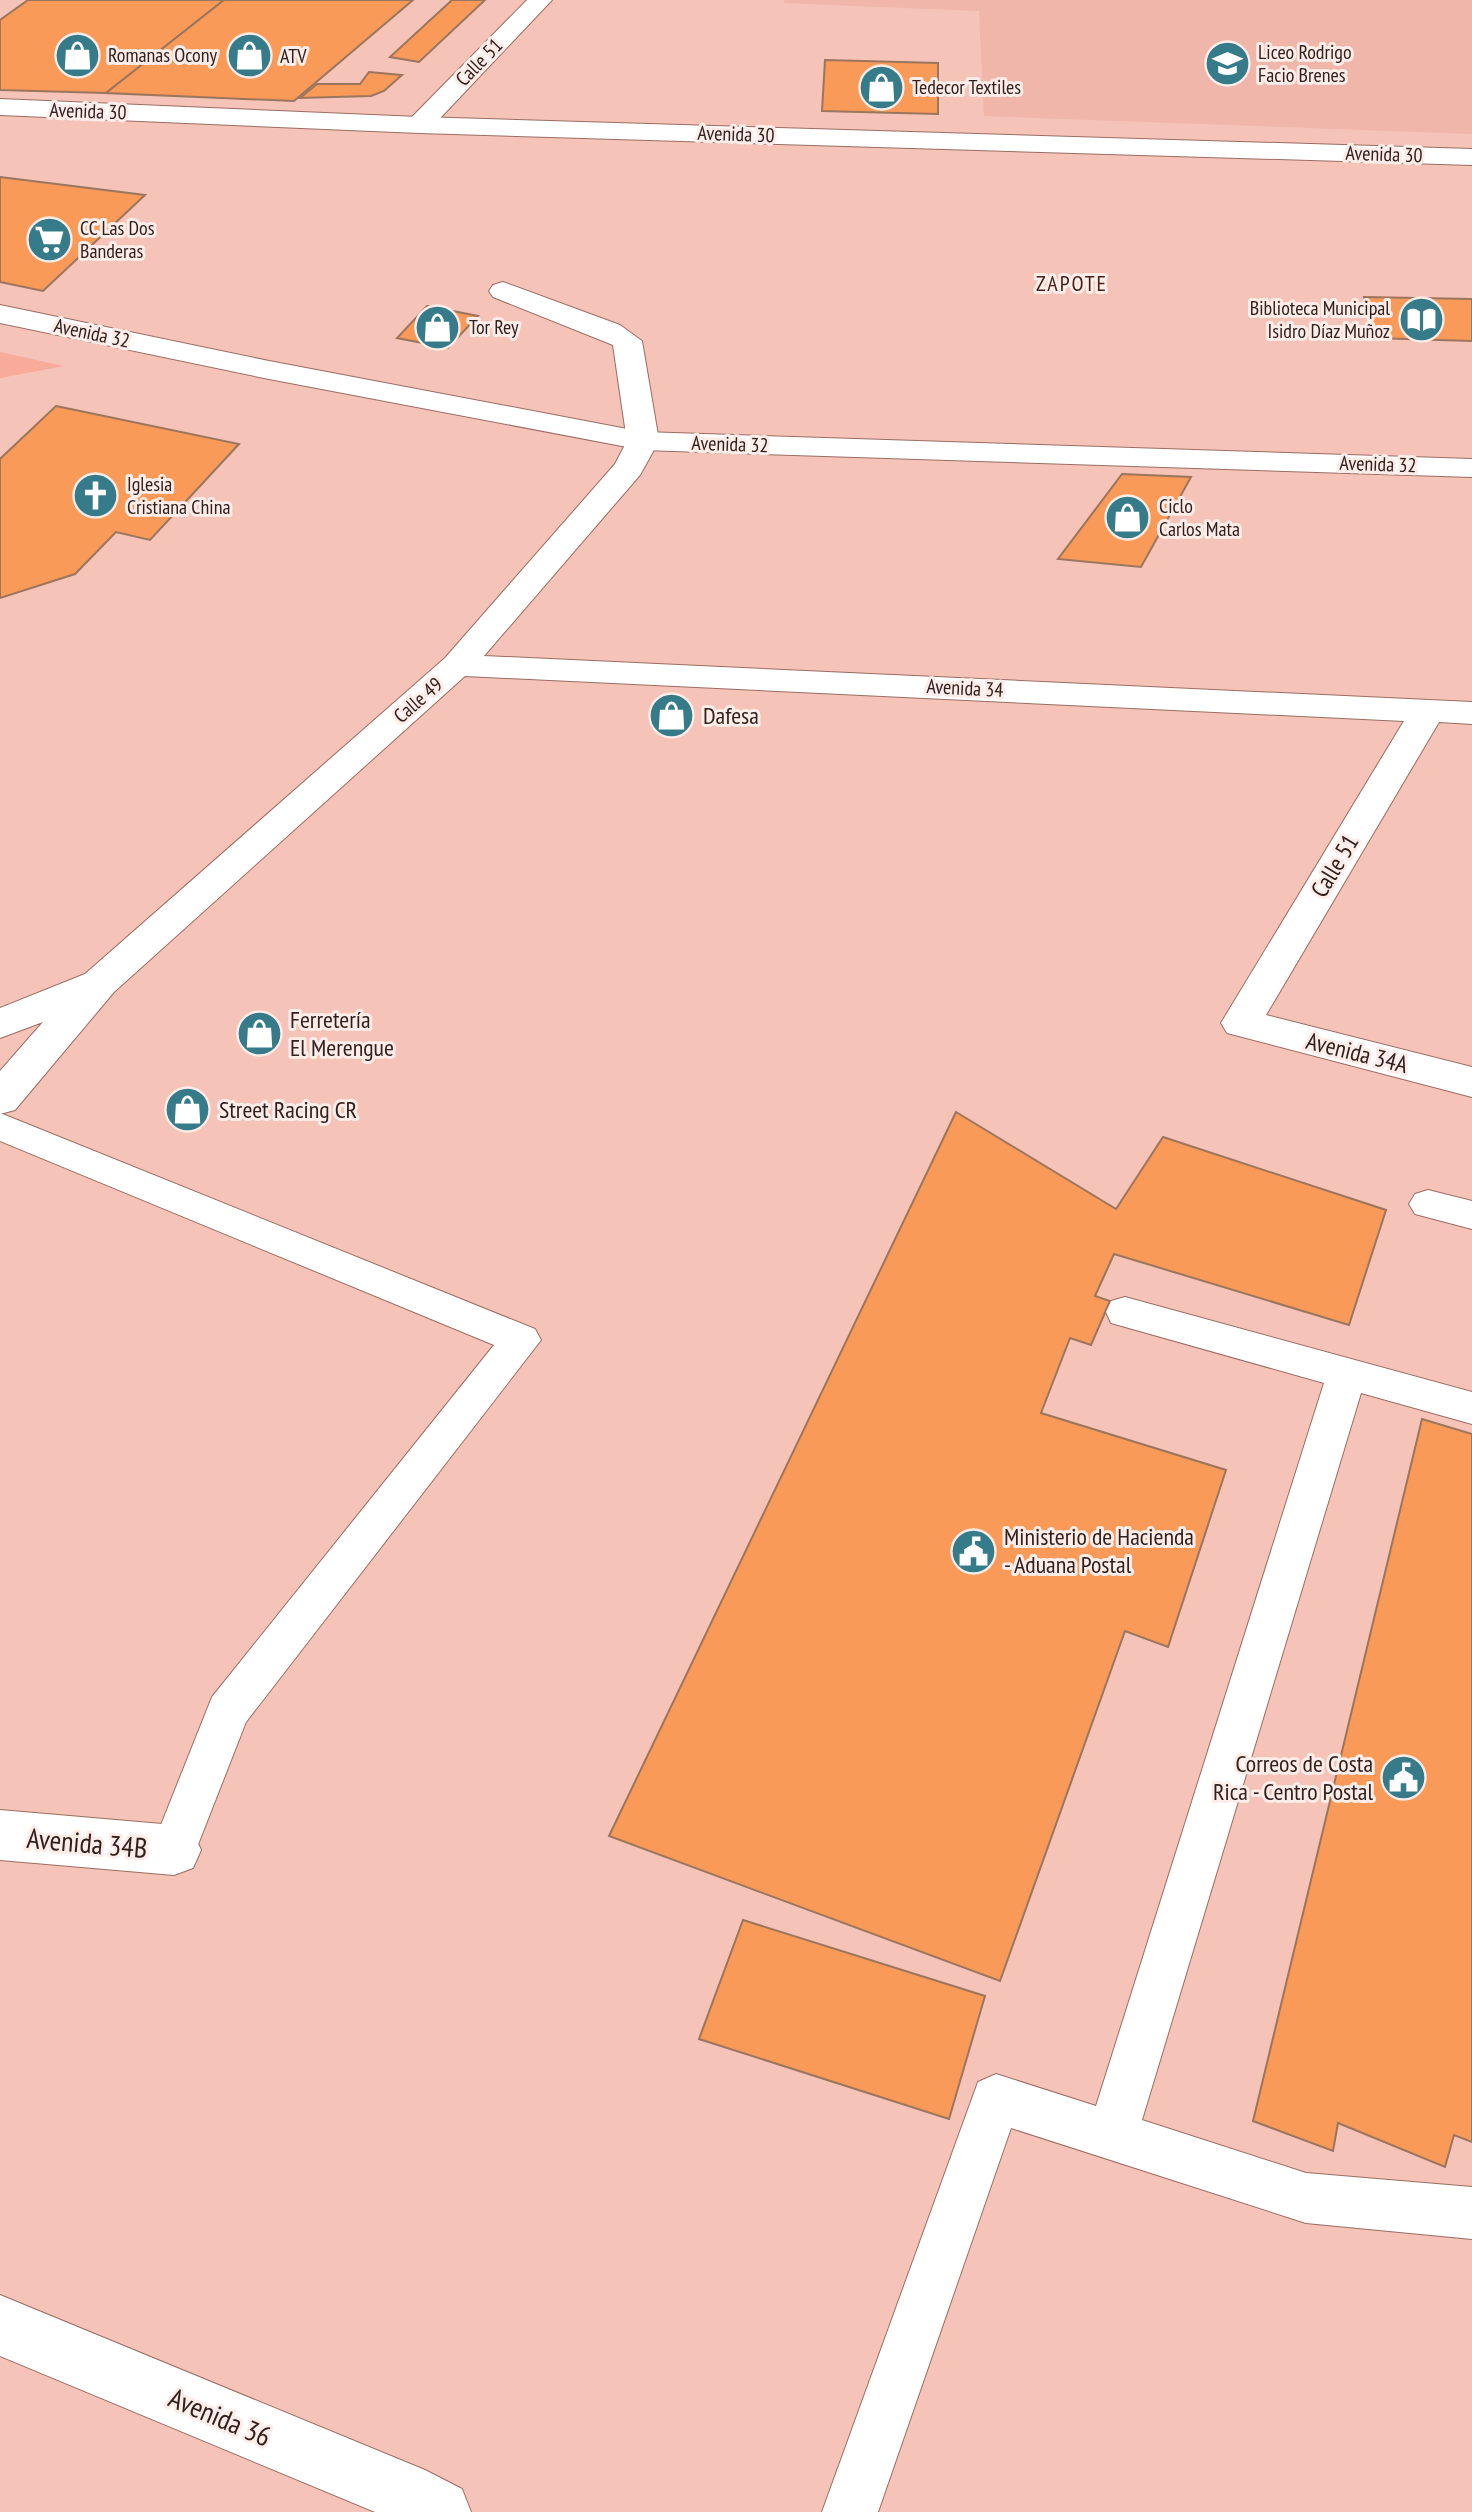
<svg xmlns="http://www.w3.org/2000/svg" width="1472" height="2512" font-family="'PT Sans Narrow',sans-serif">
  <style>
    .built { fill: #efb6a9 }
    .green { fill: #f8ab9a }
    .building { fill: #f99a59; stroke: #9b755d; stroke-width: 2 }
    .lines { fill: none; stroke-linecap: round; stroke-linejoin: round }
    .service-casing { stroke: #9a6d63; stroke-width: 2 }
    .minor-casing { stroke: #9a6d63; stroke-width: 2 }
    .secondary-casing { stroke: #9a6d63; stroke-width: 2 }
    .service { fill: #fff; fill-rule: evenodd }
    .minor { fill: #fff; fill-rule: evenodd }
    .secondary { fill: #fff; fill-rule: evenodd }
    .labels { text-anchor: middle; stroke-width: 6; stroke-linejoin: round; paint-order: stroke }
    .far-poi-label { font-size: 20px; fill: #33201c; stroke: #fdede9; text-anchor: start }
    .far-street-label { font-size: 20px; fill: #33201c; stroke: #fdede9 }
    .far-neighbourhood-label { font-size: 22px; letter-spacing: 2px; fill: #472119; stroke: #fdede9 }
    .poi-label { font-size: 24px; fill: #33201c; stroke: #fdede9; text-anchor: start }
    .street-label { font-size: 24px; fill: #33201c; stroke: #fdede9 }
    .near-street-label { font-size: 28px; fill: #33201c; stroke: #fdede9 }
  </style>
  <rect width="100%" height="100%" fill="#f5c3b7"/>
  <polygon class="built" points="785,0 1472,0 1472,134 984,116 979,11 783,3"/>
  <polygon class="green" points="0,352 64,366 0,378"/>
  <g class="building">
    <polygon points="28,0 224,0 106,93 0,90 0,20"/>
    <polygon points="224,0 413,0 294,101 106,93"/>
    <polygon points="452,0 485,0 419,62 390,57"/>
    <polygon points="825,60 938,63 938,114 822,111"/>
    <polygon points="369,72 402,75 384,91 371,96 300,98 317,84 360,84"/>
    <polygon points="0,177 145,195 43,291 0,282"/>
    <polygon points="1364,297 1472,299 1472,341 1374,338"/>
    <polygon points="427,306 478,316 448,348 397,338"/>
    <polygon points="56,406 239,444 150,540 116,532 75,574 0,598 0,459"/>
    <polygon points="1122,474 1191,477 1141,567 1058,559"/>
    <polygon points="956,1112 1116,1209 1163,1137 1386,1210 1349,1325 1114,1254 1095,1296 1110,1301 1091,1345 1070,1338 1041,1413 1226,1470 1168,1647 1125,1631 1000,1981 609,1836"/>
    <polygon points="1422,1419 1472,1434 1472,2142 1454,2135 1445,2167 1338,2123 1333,2151 1253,2121"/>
    <polygon points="743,1920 985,1996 949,2119 699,2039"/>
  </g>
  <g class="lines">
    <defs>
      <g id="service">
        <polygon points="0,1113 535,1329 541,1340 246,1722 190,1865 174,1871 158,1865 151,1850 212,1697 494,1345 0,1141"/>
        <polygon points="1428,1190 1472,1201 1472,1229 1415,1214 1409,1204 1415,1194"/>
        <polygon points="1125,1297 1472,1392 1472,1424 1361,1393 1142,2120 1306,2173 1472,2187 1472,2239 1306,2223 1011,2128 878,2512 822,2512 978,2082 996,2074 1096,2106 1324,1383 1111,1323 1106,1312 1111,1301"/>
      </g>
      <g id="minor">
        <polygon points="527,0 552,0 428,131 410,131 406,125 410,119"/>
        <polygon points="503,282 620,325 642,341 659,441 640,475 484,656 1472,702 1472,724 1439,722 1266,1015 1472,1067 1472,1097 1227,1033 1221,1023 1404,721 465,676 114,992 15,1110 0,1114 0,1071 43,1022 0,1038 0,1008 85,974 445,658 615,464 627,441 613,345 493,297 489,291 493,285"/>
        <polygon points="0,1810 174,1825 193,1832 201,1850 193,1868 174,1875 0,1860"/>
        <polygon points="0,2295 425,2470 462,2489 471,2512 375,2512 0,2356"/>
      </g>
      <g id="secondary">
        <polygon points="0,99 419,117 1472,149 1472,165 419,133 0,115"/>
        <polygon points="0,305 269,361 643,432 1472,459 1472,477 643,450 269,379 0,323"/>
      </g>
    </defs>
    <use href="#service" class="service-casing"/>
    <use href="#minor" class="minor-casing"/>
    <use href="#secondary" class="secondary-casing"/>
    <use href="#service" class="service"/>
    <use href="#minor" class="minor"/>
    <use href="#secondary" class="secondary"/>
  </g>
  <defs>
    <symbol id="shop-disc" viewBox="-11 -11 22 22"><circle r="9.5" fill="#367b89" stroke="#fdede9"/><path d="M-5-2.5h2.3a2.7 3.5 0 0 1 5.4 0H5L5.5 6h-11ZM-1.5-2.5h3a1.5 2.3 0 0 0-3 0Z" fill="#fff"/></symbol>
    <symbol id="school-disc" viewBox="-11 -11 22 22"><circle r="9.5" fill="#367b89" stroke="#fdede9"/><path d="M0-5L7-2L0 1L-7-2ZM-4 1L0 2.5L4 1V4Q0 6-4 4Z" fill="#fff"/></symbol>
    <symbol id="supermarket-disc" viewBox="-11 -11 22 22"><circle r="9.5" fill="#367b89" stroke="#fdede9"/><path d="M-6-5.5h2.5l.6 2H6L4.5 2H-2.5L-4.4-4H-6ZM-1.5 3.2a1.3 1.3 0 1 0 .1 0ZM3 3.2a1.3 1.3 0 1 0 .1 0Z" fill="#fff"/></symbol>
    <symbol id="library-disc" viewBox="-11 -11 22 22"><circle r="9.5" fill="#367b89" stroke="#fdede9"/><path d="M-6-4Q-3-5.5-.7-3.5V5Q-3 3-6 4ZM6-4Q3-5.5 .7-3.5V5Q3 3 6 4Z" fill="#fff"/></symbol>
    <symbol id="church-disc" viewBox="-11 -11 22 22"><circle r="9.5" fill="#367b89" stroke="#fdede9"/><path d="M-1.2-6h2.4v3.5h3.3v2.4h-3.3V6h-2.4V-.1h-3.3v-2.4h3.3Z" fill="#fff"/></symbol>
    <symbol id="civic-disc" viewBox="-11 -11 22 22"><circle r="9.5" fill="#367b89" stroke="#fdede9"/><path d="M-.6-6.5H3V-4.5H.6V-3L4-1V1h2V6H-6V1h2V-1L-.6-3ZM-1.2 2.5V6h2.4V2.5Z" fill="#fff"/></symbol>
  </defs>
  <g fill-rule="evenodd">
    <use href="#shop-disc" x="52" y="30" width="51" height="51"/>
    <use href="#shop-disc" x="224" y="30" width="51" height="51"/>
    <use href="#school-disc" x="1202" y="38" width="51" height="51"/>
    <use href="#shop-disc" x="856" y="62" width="51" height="51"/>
    <use href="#supermarket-disc" x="24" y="214" width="51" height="51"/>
    <use href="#library-disc" x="1396" y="294" width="51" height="51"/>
    <use href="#shop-disc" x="412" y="302" width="51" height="51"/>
    <use href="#church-disc" x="70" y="470" width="51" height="51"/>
    <use href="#shop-disc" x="1102" y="492" width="51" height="51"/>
    <use href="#shop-disc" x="646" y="690" width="51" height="51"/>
    <use href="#shop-disc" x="234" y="1008" width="51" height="51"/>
    <use href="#shop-disc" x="162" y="1084" width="51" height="51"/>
    <use href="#civic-disc" x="948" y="1526" width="51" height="51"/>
    <use href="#civic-disc" x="1378" y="1752" width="51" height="51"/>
  </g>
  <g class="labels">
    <g class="far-poi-label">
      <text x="1258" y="59">Liceo Rodrigo<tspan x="1258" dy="23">Facio Brenes</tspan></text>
      <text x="108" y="62">Romanas Ocony</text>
      <text x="280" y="63">ATV</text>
      <text x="912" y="94">Tedecor Textiles</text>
      <text x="80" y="235">CC Las Dos<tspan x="80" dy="23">Banderas</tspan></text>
      <text x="1390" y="315" text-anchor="end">Biblioteca Municipal<tspan x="1390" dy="23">Isidro Díaz Muñoz</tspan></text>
      <text x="469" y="334">Tor Rey</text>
      <text x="127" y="491">Iglesia<tspan x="127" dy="23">Cristiana China</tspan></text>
      <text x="1159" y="513">Ciclo<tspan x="1159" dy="23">Carlos Mata</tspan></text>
    </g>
    <g class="far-street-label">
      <text transform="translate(479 62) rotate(-46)" y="7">Calle 51</text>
      <text transform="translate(88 111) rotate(2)" y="7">Avenida 30</text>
      <text transform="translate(736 134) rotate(2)" y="7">Avenida 30</text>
      <text transform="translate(1384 154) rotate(2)" y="7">Avenida 30</text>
      <text transform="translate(92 333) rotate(12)" y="7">Avenida 32</text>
      <text transform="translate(730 444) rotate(2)" y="7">Avenida 32</text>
      <text transform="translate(1378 464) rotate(2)" y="7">Avenida 32</text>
      <text transform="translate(965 688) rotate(3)" y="7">Avenida 34</text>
      <text transform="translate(418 700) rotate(-41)" y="7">Calle 49</text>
    </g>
    <g class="far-neighbourhood-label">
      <text x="1072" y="291">ZAPOTE</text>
    </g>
    <g class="poi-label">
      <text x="703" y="724">Dafesa</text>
      <text x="290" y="1028">Ferretería<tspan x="290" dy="28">El Merengue</tspan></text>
      <text x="219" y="1118">Street Racing CR</text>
      <text x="1004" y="1545">Ministerio de Hacienda<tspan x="1004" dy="28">- Aduana Postal</tspan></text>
      <text x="1373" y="1772" text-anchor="end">Correos de Costa<tspan x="1373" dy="28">Rica - Centro Postal</tspan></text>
    </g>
    <g class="street-label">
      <text transform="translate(1335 866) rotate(-59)" y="8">Calle 51</text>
      <text transform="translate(1357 1053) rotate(14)" y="8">Avenida 34A</text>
    </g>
    <g class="near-street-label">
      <text transform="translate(87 1843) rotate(5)" y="10">Avenida 34B</text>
      <text transform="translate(220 2417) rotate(23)" y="10">Avenida 36</text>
    </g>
  </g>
</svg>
